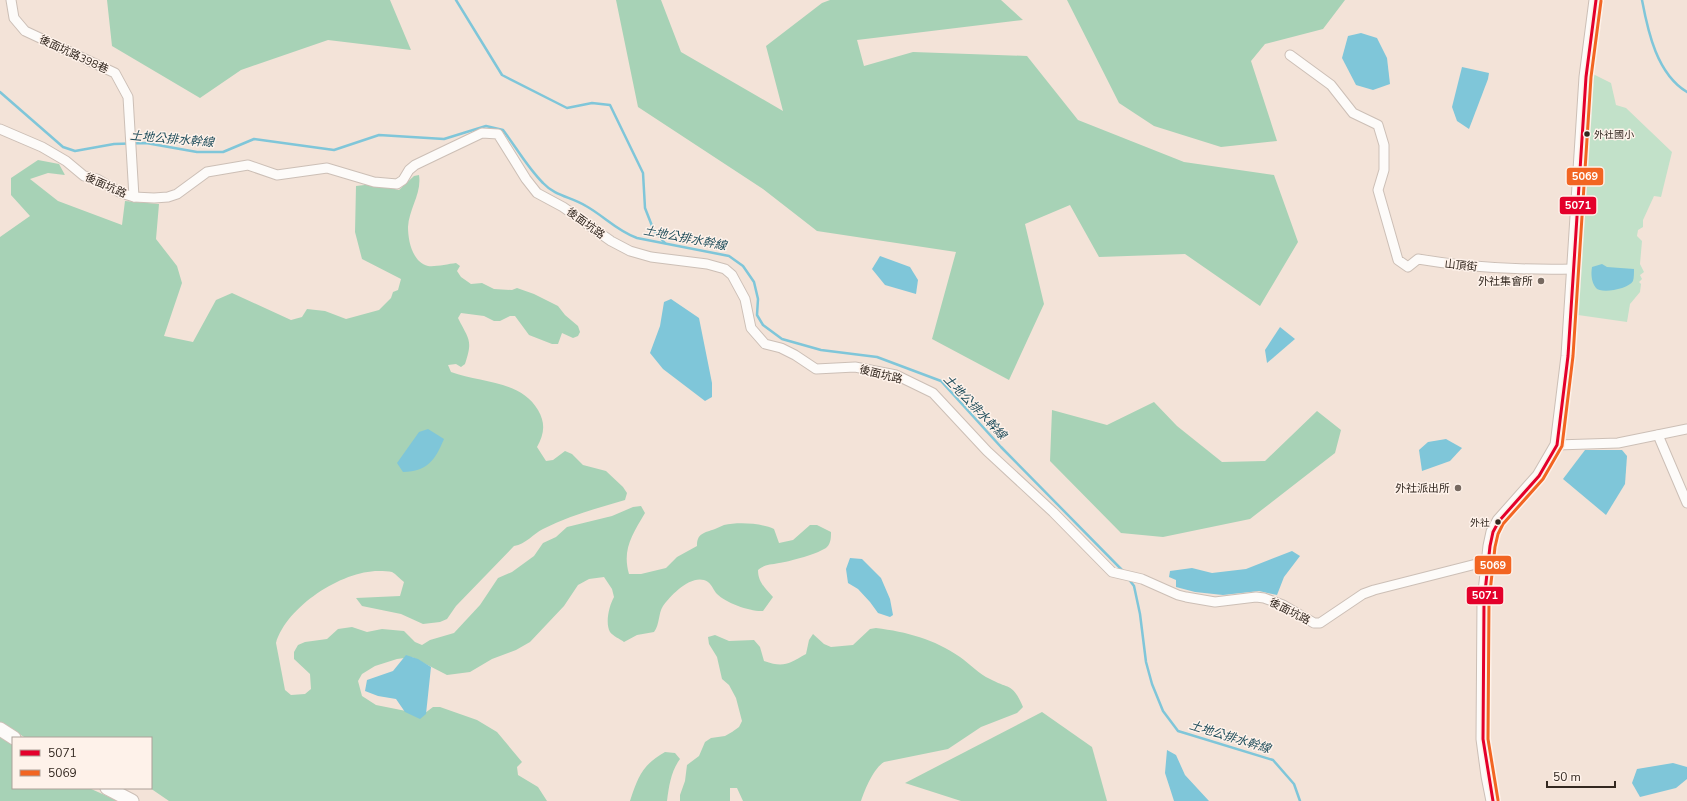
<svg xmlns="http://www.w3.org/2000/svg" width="1687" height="801" font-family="'Nunito Sans','Noto Sans TC',sans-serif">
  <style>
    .green { fill: #c2e1c9 }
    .forest { fill: #a7d2b6 }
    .water { fill: #7fc6d9 }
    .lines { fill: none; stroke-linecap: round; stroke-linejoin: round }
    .stream { stroke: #7fc6d9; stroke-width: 2.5 }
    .street-casing { stroke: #ccbfb6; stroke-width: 11 }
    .secondary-casing { stroke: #ccbfb6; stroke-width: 15 }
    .street { stroke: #fdfbf9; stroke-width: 9 }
    .secondary { stroke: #fdfbf9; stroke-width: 13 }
    .bus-1-casing { stroke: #fef2ea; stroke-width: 6 }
    .bus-2-casing { stroke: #fef2ea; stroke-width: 6 }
    .bus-1 { stroke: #e4002b; stroke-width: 3 }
    .bus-2 { stroke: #f26522; stroke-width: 3 }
    .bus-dot { fill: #332820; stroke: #fef2ea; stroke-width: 1.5 }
    .poi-dot { fill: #766960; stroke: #fef2ea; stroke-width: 1.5 }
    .labels { text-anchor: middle; stroke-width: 3; stroke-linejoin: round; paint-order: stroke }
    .bus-label { font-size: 10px; fill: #332820; stroke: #fef2ea; text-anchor: start }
    .street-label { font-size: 11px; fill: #332820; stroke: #fef2ea }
    .poi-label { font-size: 11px; fill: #332820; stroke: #fef2ea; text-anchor: end }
    .water-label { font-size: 12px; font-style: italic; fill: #1f4d5b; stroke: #fef2ea }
    .line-badge { stroke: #fef2ea; stroke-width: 1.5 }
    .badge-label { font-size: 11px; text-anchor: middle; font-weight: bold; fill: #fff }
  </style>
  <rect width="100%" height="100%" fill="#f3e3d8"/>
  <polygon class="green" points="1593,74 1611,83 1616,105 1626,108 1672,152 1661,197 1654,196 1643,220 1643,227 1638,230 1637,236 1642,241 1640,264 1644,272 1640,275 1642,279 1639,282 1641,284 1640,292 1630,304 1627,322 1578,315"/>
  <g class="forest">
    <polygon points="107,0 390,0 411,50 328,40 241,70 200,98 112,46"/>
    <polygon points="616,0 661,0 681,52 783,111 766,46 822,3 830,0 1001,0 1023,20 857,40 864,66 913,52 1027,56 1078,120 1184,162 1274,175 1298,242 1260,306 1185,254 1099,257 1070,205 1025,224 1044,304 1009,380 932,339 956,252 817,231 763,189 638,107"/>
    <polygon points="1067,0 1345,0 1323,29 1265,44 1251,61 1277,141 1221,147 1154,126 1119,103"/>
    <path d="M38,160L59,164L65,175L48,173L30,179L58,201L122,225L125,201L159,204L156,239L177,266L182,283L164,336L193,342L216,300L232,293L291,320L302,317L307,309L325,311L346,319L379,310L391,298L393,292L398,290L401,279L362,259L355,232L356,186L373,184L399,190L414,176L419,175C422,193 409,209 408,227C408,240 412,262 428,266C435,267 448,264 456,263L460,266L457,271L461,277L471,284L482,283L494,289L512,290L517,288L534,294L558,306L565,315L578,326L580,332L578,336L573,338L562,333L558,344H552L529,335L515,316H510L500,321H494L484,316L461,313L458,318C469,340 473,340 465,364L461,367L456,364L448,365L451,372C480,383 520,380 538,410C546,424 544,434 537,447L546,461L553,460L565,451L572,454L583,465L606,471L623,487L627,493L625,500C597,508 569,516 543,529C533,534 526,544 514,546L456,606L447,619L440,622L423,624L401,614L362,606L356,598L400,596L404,582C400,579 396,574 392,572C389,571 383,571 380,571C343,570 287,606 276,643L285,690L291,695L305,694L311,689L310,674L294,659V652L298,645L305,642L327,639L338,629L352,627L367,632L382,629L404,631L415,642L422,645L430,640L454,633L480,605L498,578L512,572L534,556L543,543L556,537L567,527L612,516L633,507L641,506L645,513C632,535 622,550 629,574H641L666,568L677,557L697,546C697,533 704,533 715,529C718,528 721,526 724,525C738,522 761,523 774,529L779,543L793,540L810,525H817L831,532C831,537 831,543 827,547C821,553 788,562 779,563C770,565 765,564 758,570C758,582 765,588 773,597L763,611C751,612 726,603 717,594C714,591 712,585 708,582C693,572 671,595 663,606C658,614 660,624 654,632L637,635L624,642C620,639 613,636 610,632C605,623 609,606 614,597L612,589L604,577L589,579L578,585L564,606L530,642L516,650L492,659L470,672L447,675L412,657L397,659L375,666L362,674L358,681L362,696L376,705L406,711L421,716L433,707H440L477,720L497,732L522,762L517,767L518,775L538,787L547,801H169L150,788L151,738H26L0,723V237L30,216L11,195V178Z"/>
    <polygon points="1154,402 1177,426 1222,462 1265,461 1317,411 1341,430 1335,453 1250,519 1163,537 1121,533 1050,461 1052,410 1107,425"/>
    <path d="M876,628C907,632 934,639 960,657C970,664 979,674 990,679C1010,690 1012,682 1023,707L1017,713L981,727L948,749L884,762C874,768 865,789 861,801H743L737,788H730V801H680V795L685,781L687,765L699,756L705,742L711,738L725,736L732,732L739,727L742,721L736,698L729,685L722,679L717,657L709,644L708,637L715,635L729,641L754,640L760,647L764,661C784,668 788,664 806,654L809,640L813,634L824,644L831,647L853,645L870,629Z"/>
    <polygon points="1042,712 1092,747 1107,801 961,801 905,783"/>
    <polygon points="0,735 13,743 13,788 89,788 118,801 0,801"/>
    <path d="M665,752L675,753L680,759C671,771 669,786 667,801H630C638,777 642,765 665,752Z"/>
  </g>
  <g class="water">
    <polygon points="1361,33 1377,38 1387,58 1390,84 1373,90 1356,85 1342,58 1348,36"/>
    <polygon points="1462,67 1489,73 1488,79 1469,129 1457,121 1452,107"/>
    <polygon points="880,256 910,267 918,280 916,294 885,285 872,269"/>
    <path d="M1602,264L1607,267L1634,269C1634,272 1634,278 1633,281C1629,289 1601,294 1596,288C1591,282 1591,273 1592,267Z"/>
    <polygon points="671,299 699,318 712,383 712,397 705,401 663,369 650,353 660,326 664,302"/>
    <polygon points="1280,327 1295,339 1267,363 1265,350"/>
    <path d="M428,429L444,439C435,460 428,471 403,472L397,463L419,432Z"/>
    <polygon points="1446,439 1462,448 1450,461 1422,471 1419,450 1428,442"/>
    <polygon points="1585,450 1622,450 1627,456 1625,484 1606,515 1563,479"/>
    <polygon points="1292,551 1300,556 1284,577 1277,595 1259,591 1223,595 1195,592 1176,587 1176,580 1169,577 1170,571 1192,568 1212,573 1246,569"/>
    <polygon points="850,558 862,559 881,578 890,599 893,615 890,617 878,613 870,602 858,589 848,583 846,569"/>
    <polygon points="406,655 418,659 431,667 426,714 420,719 405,712 396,699 378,696 365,691 367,680 393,671"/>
    <polygon points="1167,750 1176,755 1185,775 1209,801 1174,801 1165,773"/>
    <polygon points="1673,763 1687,767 1687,779 1676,788 1640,797 1632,783 1637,769"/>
  </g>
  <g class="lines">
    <g class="stream">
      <polyline points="456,0 502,75 567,108 592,103 610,105 643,173 645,208 654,231 665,243"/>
      <path d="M1642,0C1648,32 1657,74 1687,92"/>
      <path d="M0,92L63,147L75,151L114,144L146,143L197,152H223L254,139L334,150L379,135L444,139L486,126L503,130C516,147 527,167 543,183C555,196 572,197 586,206C604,216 617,231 637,238L729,256L743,266L754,282L758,299L757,315L763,325L782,339L821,350L877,357L941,381L1001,447L1123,571"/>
      <polyline points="1128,578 1134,586 1140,614 1146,662 1152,684 1163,711 1178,731 1273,760 1294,784 1300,801"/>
    </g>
    <defs>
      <g id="street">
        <polyline points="11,0 14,18 25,31 115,73 128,97 134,197"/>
        <path d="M1290,55L1331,85L1353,113L1378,125L1384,145V170L1378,190L1398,260L1408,267L1418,259C1470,268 1521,270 1573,269"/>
        <polyline points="0,129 42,147 66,161 84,176 97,179 121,193 134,197 154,198 168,197 177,194 207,172 248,165 277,175 327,168 374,182 397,184 403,180 409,170 415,165 440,153 482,133 498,134 526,179 537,193 563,207 611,241 630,251 651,257 707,264 725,269 732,275 745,299 751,328 765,344 781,348 795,355 816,369 855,367 896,375 933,393 987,451 1053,512 1112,572 1142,579 1178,595 1186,597 1215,602 1256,597 1264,598 1283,605 1314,623 1320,623 1363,594 1374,590 1488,561"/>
        <polyline points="1658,435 1687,503"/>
        <polyline points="1557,445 1618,443 1687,429"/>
      </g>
      <g id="secondary">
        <polyline points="0,729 14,738"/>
        <polyline points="107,788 132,801"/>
        <polyline points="1493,801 1488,776 1483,739 1484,601 1490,546 1493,532 1499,521 1539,476 1557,445 1568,356 1586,77 1596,0"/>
      </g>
    </defs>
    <use href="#street" class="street-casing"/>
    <use href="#secondary" class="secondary-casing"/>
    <use href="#street" class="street"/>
    <use href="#secondary" class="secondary"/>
    <defs>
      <polyline id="bus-1" points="1493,801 1483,739 1484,601 1490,546 1493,532 1499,521 1539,476 1557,445 1568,356 1586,77 1596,0"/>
      <polyline id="bus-2" points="1498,800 1488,739 1489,601 1495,547 1498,534 1503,524 1543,479 1562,446 1573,356 1591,77 1601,1"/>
    </defs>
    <use href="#bus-1" class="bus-1-casing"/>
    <use href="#bus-2" class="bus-2-casing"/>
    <use href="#bus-1" class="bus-1"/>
    <use href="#bus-2" class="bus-2"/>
  </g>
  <g class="bus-dot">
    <circle cx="1587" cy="134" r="3.5"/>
    <circle cx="1498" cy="522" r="3.5"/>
  </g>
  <g class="poi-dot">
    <circle cx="1541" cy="281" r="4"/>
    <circle cx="1458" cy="488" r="4"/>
  </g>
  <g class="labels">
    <g class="bus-label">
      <text x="1594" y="138">外社國小</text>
      <text x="1490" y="526" text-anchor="end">外社</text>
    </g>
    <g class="street-label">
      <text transform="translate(74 54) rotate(25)" y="4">後面坑路398巷</text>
      <text transform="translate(106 185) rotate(24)" y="4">後面坑路</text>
      <text transform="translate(586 223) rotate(36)" y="4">後面坑路</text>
      <text transform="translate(1461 265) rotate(6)" y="4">山頂街</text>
      <text transform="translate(881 374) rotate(14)" y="4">後面坑路</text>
      <text transform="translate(1290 611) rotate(27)" y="4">後面坑路</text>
    </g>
    <g class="poi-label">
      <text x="1533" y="285">外社集會所</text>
      <text x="1450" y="492">外社派出所</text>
    </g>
    <g class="water-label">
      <text transform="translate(172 139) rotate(5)" y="4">土地公排水幹線</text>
      <text transform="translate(685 238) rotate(11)" y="4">土地公排水幹線</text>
      <text transform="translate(975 407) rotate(46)" y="4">土地公排水幹線</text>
      <text transform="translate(1230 737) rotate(17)" y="4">土地公排水幹線</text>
    </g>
  </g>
  <g class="line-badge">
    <rect x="1566" y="167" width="38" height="19" rx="4" fill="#f26522"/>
    <rect x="1559" y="196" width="38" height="19" rx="4" fill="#e4002b"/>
    <rect x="1474" y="555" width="38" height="20" rx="4" fill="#f26522"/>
    <rect x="1466" y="586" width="38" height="19" rx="4" fill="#e4002b"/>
  </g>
  <g class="badge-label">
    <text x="1585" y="180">5069</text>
    <text x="1578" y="209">5071</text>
    <text x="1493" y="569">5069</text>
    <text x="1485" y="599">5071</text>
  </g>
  <rect x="12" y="737" width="140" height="52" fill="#fef2ea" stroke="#ada199"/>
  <rect x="20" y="750" width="20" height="6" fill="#e4002b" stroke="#ada199"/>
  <text x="48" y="757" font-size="12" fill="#332820">5071</text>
  <rect x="20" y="770" width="20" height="6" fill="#f26522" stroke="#ada199"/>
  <text x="48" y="777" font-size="12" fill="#332820">5069</text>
  <path d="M1547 781v6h68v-6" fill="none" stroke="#332820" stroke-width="2"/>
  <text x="1553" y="781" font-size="12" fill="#332820" stroke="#fef2ea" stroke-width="3" paint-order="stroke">50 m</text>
</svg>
